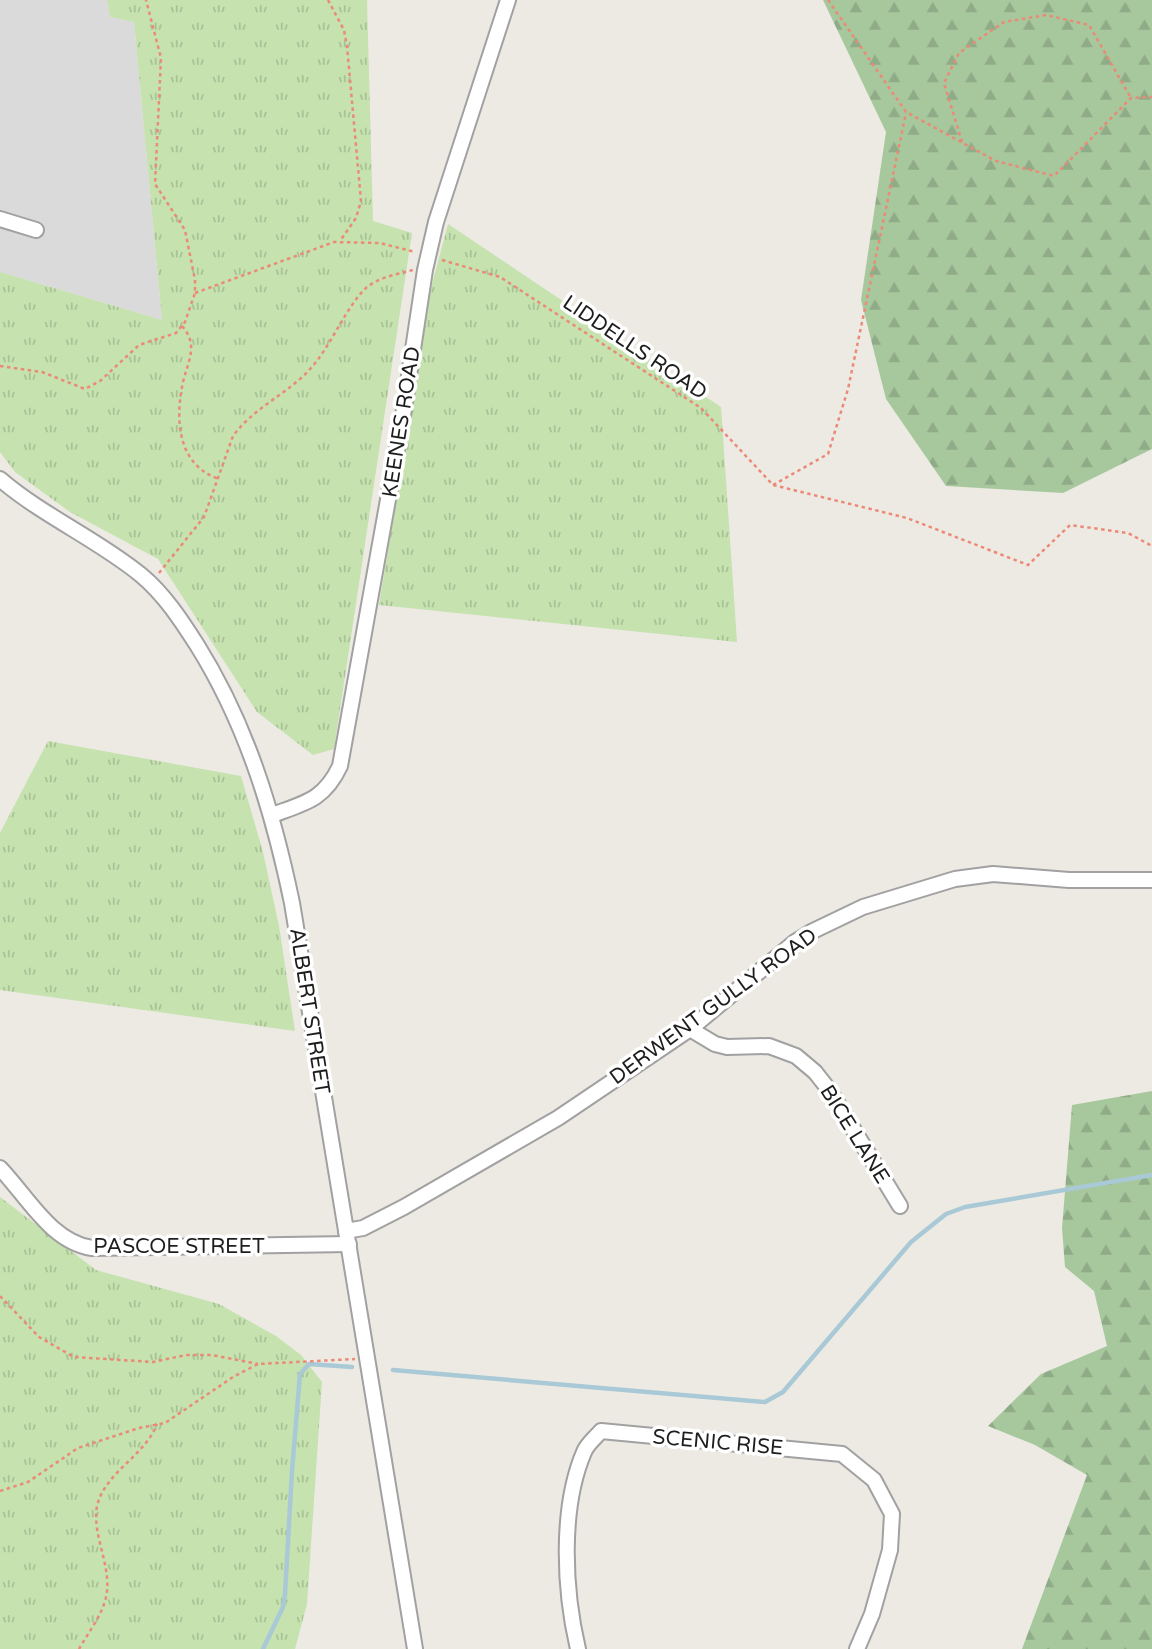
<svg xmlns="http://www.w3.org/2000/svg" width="1152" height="1649" font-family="'Varela Round',sans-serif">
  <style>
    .residential { fill: #dbdada }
    .grass { fill: url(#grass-tufts) }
    .forest { fill: url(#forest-firs) }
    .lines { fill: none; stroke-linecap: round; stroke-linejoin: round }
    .stream { stroke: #a9c9d6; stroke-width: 4.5 }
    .minor-casing { stroke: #a1a1a1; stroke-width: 18 }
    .path { stroke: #eb8a77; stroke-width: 2.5; stroke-dasharray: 3.5 3.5; stroke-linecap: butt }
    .minor { stroke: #fff; stroke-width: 14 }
    .labels { text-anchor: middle; stroke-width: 7; stroke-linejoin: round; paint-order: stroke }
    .street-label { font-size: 21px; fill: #1d1d1d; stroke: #fff }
  </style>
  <defs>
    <pattern id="grass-tufts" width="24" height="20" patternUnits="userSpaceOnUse" patternTransform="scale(1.75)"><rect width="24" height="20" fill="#c5e2af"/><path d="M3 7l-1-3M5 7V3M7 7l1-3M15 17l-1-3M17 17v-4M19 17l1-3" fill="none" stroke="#a9c196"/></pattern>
    <pattern id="forest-firs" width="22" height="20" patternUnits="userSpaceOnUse" patternTransform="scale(1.75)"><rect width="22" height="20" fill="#a7c89d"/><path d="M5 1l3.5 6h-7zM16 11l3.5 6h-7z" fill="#8fab87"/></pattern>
  </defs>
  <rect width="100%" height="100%" fill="#edeae4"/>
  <polygon class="residential" points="0,0 107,0 110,17 134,22 162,320 0,272"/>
  <g class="grass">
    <polygon points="107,0 367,0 373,221 412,233 334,749 313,755 257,712 158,559 70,512 15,472 0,452 0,272 162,320 134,22 110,17"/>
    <polygon points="448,224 721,407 737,642 379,605 431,288"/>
    <polygon points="48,741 241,776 263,852 279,926 295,1031 0,990 0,833"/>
    <polygon points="0,1197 96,1270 219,1304 276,1336 301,1355 322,1382 307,1604 295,1649 0,1649"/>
  </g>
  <g class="forest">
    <polygon points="823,0 1152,0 1152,449 1063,493 946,486 886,399 861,300 886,132"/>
    <polygon points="1152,1091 1152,1649 1022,1649 1087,1475 1035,1445 988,1426 1041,1374 1107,1346 1094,1291 1065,1267 1062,1228 1072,1105"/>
  </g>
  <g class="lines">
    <g class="stream">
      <polyline points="393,1370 765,1402 783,1392 911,1242 946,1214 965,1207 1152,1175"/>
      <polyline points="263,1649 283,1607 285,1594 292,1471 300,1374 309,1364 352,1367"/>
    </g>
    <defs>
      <g id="minor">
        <polyline points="0,219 36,230"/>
        <path d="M0,479C43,516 97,539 141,575C164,594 181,620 197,645C247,725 273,812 292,903L415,1649"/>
        <path d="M272,815C305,803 324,800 340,766L402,422L425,270L436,222L508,0"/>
        <polyline points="690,1029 715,1044 727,1047 769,1046 796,1056 815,1072 830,1091 900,1206"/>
        <path d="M0,1168C27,1196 51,1242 92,1248L349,1244"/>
        <polyline points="346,1231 363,1228 404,1207 558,1118 690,1029 795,942 813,931 863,907 955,879 993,874 1069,880 1152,880"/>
        <path d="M578,1649C564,1590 560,1508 584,1452C587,1444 595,1438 601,1431L842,1454L874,1480L892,1514L890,1550L872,1614L857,1649"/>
      </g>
    </defs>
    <use href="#minor" class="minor-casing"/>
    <g class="path">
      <polyline points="328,0 344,30 347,46 361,201 356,218 340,241"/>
      <polyline points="828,0 906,112 996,161 1054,176 1131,98 1152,97"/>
      <polyline points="962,142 944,83 959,53 1004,22 1046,15 1089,25 1131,98"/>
      <polyline points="442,260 500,277 701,408 773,485 907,518 1028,565 1070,525 1128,533 1152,546"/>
      <polyline points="195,293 334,242 380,243 415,252"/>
      <path d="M182,326C199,345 188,361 183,382C175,419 177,465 219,479"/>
      <polyline points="0,366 42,372 85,389 100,381 139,345 176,333 185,322 195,293 195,280 185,230 155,184 161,58 146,0"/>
      <polyline points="773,485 828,454 848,389 906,113"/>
      <path d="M159,573L204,517L233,436C254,407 288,394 311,368C331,346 347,305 367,287C380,277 398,274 413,270"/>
      <polyline points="0,1296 39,1337 74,1357 153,1362 186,1355 212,1355 258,1364"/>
      <polyline points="0,1491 28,1482 78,1448 139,1428 165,1423 233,1377 258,1364 355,1359"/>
      <path d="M79,1649C89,1631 105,1612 107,1591C110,1563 92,1534 97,1506C105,1472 145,1456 157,1424"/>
    </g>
    <use href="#minor" class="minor"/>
  </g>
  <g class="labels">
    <g class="street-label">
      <text transform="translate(635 347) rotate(34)" y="7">LIDDELLS ROAD</text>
      <text transform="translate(401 422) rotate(-81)" y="7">KEENES ROAD</text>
      <text transform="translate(713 1006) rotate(-36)" y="7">DERWENT GULLY ROAD</text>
      <text transform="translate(310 1011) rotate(81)" y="7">ALBERT STREET</text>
      <text transform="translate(855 1134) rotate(58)" y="7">BICE LANE</text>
      <text x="179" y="1253">PASCOE STREET</text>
      <text transform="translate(718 1442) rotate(5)" y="7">SCENIC RISE</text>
    </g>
  </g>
</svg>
